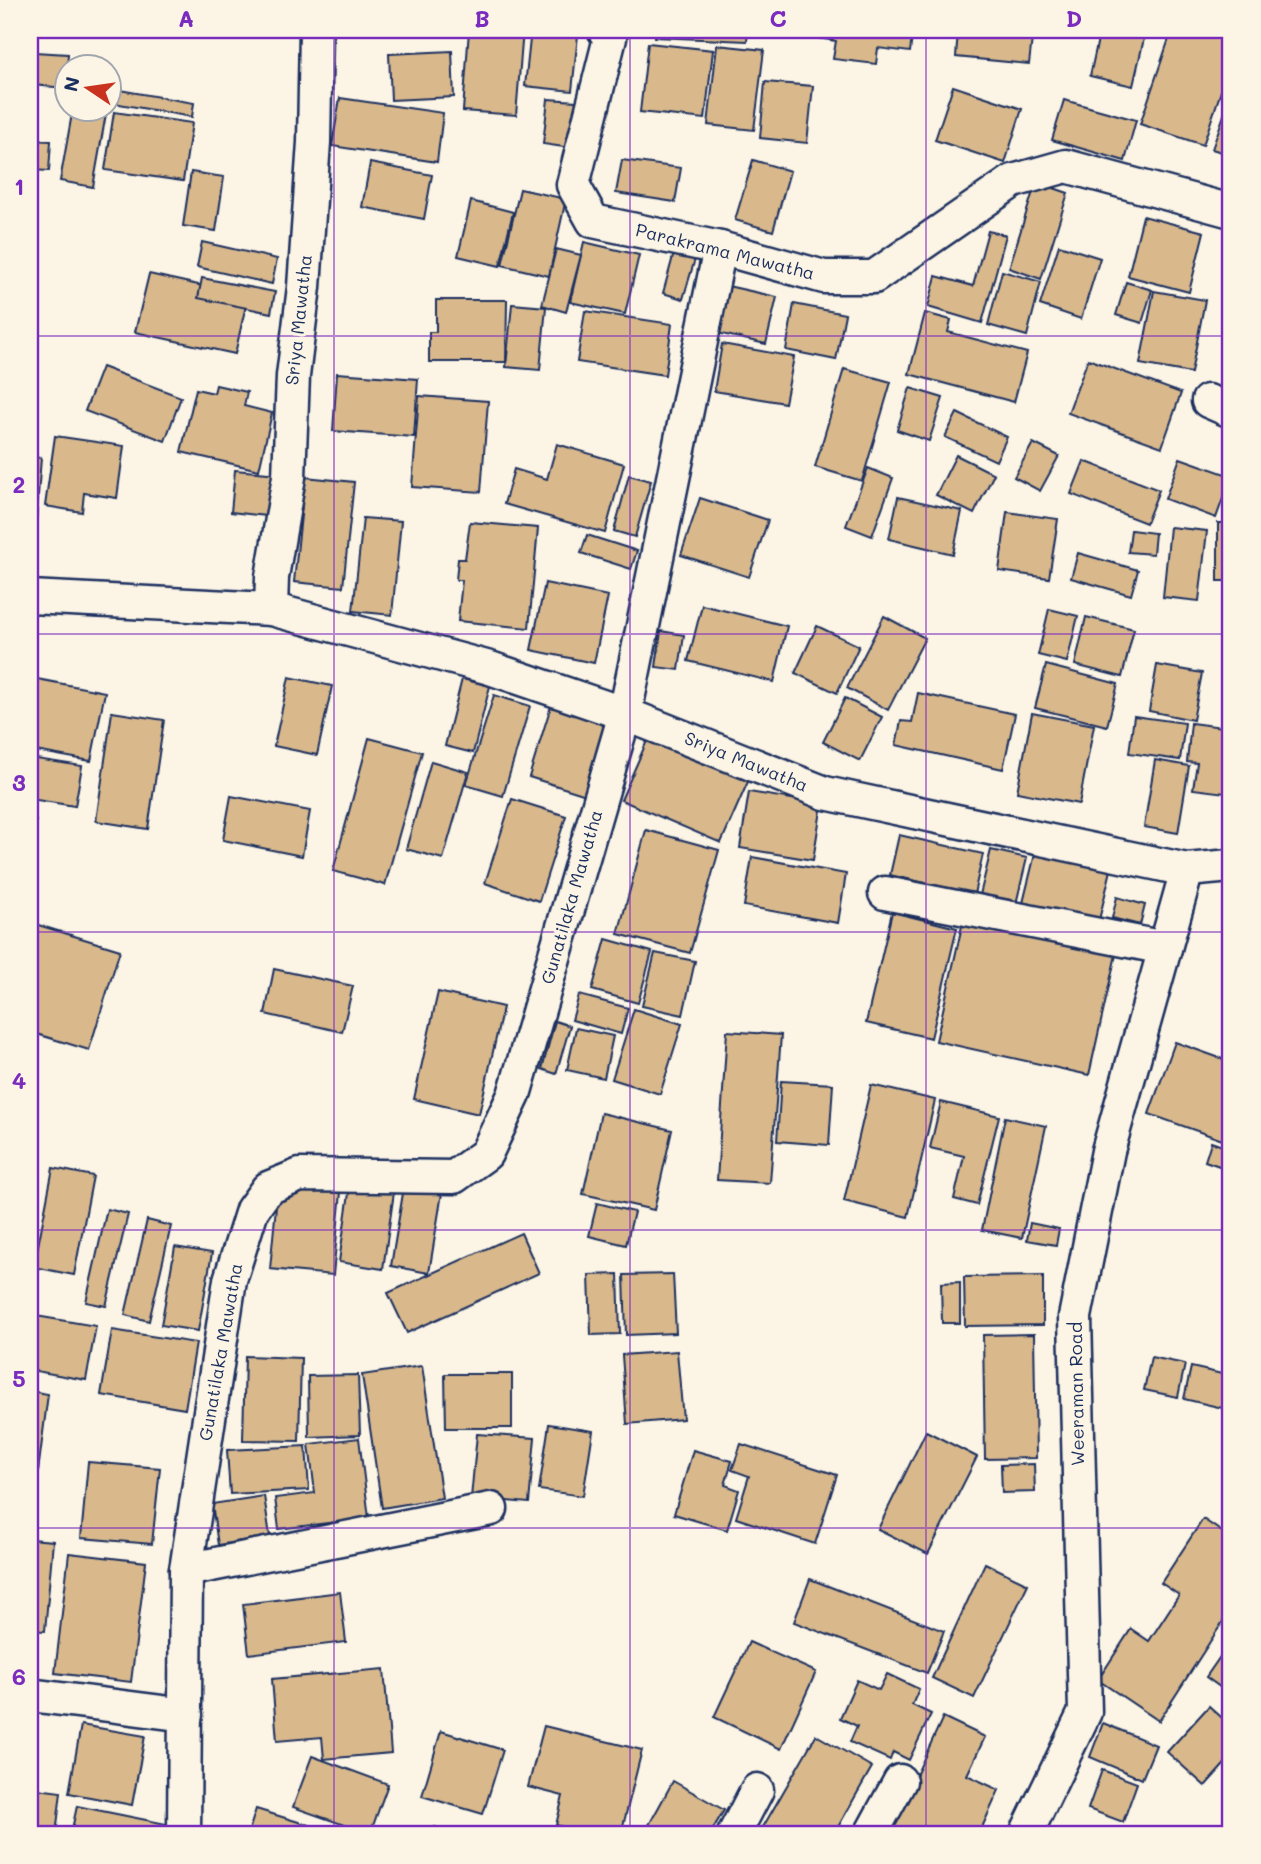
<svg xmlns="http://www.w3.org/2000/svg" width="1261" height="1864" font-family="Mali,sans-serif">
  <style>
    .building { fill: #d9b98c; stroke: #1b2f5e; stroke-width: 2 }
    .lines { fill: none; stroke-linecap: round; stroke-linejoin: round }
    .minor-casing { stroke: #1b2f5e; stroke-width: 37 }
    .minor { stroke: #fcf5e5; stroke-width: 32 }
    .grid { fill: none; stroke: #7b2cbf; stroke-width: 2; stroke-opacity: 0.55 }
    .labels { text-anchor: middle; stroke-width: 6; stroke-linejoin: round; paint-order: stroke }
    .street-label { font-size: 18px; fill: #1b2f5e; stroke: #fcf5e5 }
    .neatline { fill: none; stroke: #7b2cbf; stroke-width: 2.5 }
    .grid-label { font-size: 23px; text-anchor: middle; font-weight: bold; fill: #7b2cbf }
  </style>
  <rect width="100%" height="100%" fill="#fcf5e5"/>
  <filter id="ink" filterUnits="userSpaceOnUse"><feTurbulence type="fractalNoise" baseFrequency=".0143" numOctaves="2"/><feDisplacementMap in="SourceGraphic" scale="14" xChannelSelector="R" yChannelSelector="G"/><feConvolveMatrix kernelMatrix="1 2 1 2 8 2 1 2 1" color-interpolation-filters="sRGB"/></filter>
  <g filter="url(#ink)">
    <g class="building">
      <polygon points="469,30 523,30 516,115 463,111"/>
      <polygon points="531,30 578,35 572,91 525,86"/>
      <polygon points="655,30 748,30 747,41 655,37"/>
      <polygon points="818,30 913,30 910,52 878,48 876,64 833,59 836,41 817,38"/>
      <polygon points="958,30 1033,30 1029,64 956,57"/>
      <polygon points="1100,30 1146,30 1133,86 1090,76"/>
      <polygon points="1172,30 1196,30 1231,42 1231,61 1203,145 1140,124"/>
      <polygon points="648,43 713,50 705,119 640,112"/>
      <polygon points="717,45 764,50 754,130 708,125"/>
      <polygon points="452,51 454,97 391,100 389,54"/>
      <polygon points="34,52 68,54 66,88 32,85"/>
      <polygon points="765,82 813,86 807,143 760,138"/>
      <polygon points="953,86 1022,109 1005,163 935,140"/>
      <polygon points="108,88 194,103 192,117 108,102"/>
      <polygon points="1231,95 1231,155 1212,149"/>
      <polygon points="340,98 443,113 437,162 332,146"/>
      <polygon points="548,99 576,101 571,148 543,144"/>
      <polygon points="1064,100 1136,120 1125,161 1052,140"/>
      <polygon points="73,108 107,108 93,187 60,181"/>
      <polygon points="114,112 192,123 183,181 105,170"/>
      <polygon points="30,140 51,141 49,171 30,170"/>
      <polygon points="622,160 681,168 675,202 616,193"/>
      <polygon points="753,160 790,171 773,231 735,220"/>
      <polygon points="370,163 432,175 424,219 362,207"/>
      <polygon points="191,172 224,177 216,231 183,226"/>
      <polygon points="1036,182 1068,193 1041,279 1009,268"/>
      <polygon points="520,189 566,199 549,276 502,265"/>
      <polygon points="471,201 513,212 500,266 458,256"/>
      <polygon points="1143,216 1204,232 1189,292 1128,276"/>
      <polygon points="988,231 1006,235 982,323 928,307 936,276 973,286"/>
      <polygon points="202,242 277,259 272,284 197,267"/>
      <polygon points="584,242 639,255 625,314 570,302"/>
      <polygon points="1059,245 1100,258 1081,319 1040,305"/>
      <polygon points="556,249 581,255 566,312 542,305"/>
      <polygon points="674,253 695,259 683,299 663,293"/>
      <polygon points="1002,271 1041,282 1027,336 988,325"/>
      <polygon points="149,274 248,296 235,354 135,332"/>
      <polygon points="202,278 275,292 271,313 198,298"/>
      <polygon points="1126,282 1152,290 1142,323 1116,315"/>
      <polygon points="723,285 777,297 766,344 713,332"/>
      <polygon points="1154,291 1205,300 1191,373 1140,364"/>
      <polygon points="436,300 507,300 506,362 429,362 429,332 436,332"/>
      <polygon points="512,304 546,307 540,370 506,367"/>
      <polygon points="794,304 845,314 836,360 786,350"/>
      <polygon points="585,311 672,324 665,375 577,362"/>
      <polygon points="925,313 951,320 948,332 1027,353 1014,402 909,374"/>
      <polygon points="722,344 794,357 785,403 714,391"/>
      <polygon points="1088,359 1181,393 1162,447 1068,413"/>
      <polygon points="102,367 181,397 165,441 85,411"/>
      <polygon points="844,369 891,382 862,481 815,467"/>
      <polygon points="337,373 418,379 414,437 333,431"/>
      <polygon points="216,385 247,392 244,406 272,413 259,470 181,452 196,389 214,393"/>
      <polygon points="910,388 943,398 929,441 897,430"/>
      <polygon points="419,396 488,401 481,492 412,487"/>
      <polygon points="957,413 1007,437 996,461 945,437"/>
      <polygon points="55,436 124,446 117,498 84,493 82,512 45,506"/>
      <polygon points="1033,443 1059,456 1040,491 1014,477"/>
      <polygon points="557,444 624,464 605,533 504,504 514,469 547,479"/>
      <polygon points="956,455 994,474 974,514 936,495"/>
      <polygon points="30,457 41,458 34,546 30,546"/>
      <polygon points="1180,458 1231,476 1216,518 1165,499"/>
      <polygon points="1084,461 1159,490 1146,523 1071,494"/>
      <polygon points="868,468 893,478 872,536 846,526"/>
      <polygon points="235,470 279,474 275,517 231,512"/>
      <polygon points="629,475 651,481 635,537 614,531"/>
      <polygon points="305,477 354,482 343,587 294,582"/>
      <polygon points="898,497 962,511 953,554 889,539"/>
      <polygon points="700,498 768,520 749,577 681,555"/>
      <polygon points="1007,512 1058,519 1049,578 999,571"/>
      <polygon points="363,518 401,521 392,615 353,611"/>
      <polygon points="470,522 538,528 529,628 458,621 462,580 456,580 458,559 465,559"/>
      <rect x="1218" y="523" width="13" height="58"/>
      <polygon points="1170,527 1207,531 1199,601 1163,597"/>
      <polygon points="1131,530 1155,533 1153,554 1128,552"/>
      <polygon points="587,535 637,551 631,569 581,553"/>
      <polygon points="1078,553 1138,570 1131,595 1071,578"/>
      <polygon points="545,583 608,596 594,663 531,650"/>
      <polygon points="702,605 787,626 774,682 688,661"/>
      <polygon points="1049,609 1078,616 1067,662 1038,655"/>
      <polygon points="884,616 925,638 888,710 847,688"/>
      <polygon points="1086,617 1134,629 1122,677 1075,665"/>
      <polygon points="817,626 859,646 837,693 795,673"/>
      <polygon points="661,631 684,635 679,670 656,667"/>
      <polygon points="1046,665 1118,684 1107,726 1035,708"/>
      <polygon points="1157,665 1202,673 1193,720 1149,711"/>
      <polygon points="289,677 332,686 317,755 274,746"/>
      <polygon points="32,678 105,692 91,761 30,750 30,690"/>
      <polygon points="462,679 490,686 473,753 445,746"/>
      <polygon points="918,693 1015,714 1003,769 896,745 901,721 912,722"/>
      <polygon points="494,695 530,706 503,796 466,785"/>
      <polygon points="845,698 882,717 860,761 823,742"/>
      <polygon points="551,706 608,724 586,795 529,777"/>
      <polygon points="112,712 164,720 148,829 96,821"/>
      <polygon points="1032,713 1094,725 1079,804 1017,792"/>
      <polygon points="1134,716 1185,723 1180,760 1129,753"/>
      <polygon points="1191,723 1231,728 1225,793 1193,789 1197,763 1187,762"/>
      <polygon points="650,734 750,777 721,843 621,800"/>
      <polygon points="369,738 422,752 385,885 333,871"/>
      <polygon points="30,758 82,766 75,806 30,799"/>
      <polygon points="1155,760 1189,766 1178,833 1144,827"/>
      <polygon points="431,761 468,772 443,859 406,849"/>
      <polygon points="749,792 822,804 813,860 740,848"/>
      <polygon points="231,796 310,811 302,856 223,840"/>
      <polygon points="512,799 566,816 539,901 485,883"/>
      <polygon points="30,818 36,820 30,858"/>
      <polygon points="646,830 719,850 690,953 618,934"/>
      <polygon points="899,835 983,854 974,894 890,875"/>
      <polygon points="991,850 1027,858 1016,904 980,895"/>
      <polygon points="1035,854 1111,870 1099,920 1023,903"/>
      <polygon points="752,857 846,874 838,923 744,906"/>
      <polygon points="1117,897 1145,905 1140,925 1112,918"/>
      <polygon points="892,912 957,928 931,1038 866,1023"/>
      <polygon points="964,917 1117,950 1089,1075 936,1041"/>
      <polygon points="35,924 120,950 89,1050 30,1032 30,943"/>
      <polygon points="606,939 652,952 638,1003 592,990"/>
      <polygon points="655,953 695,961 683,1015 642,1006"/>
      <polygon points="274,969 353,986 342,1032 265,1014"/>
      <polygon points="438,992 503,1007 479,1114 414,1099"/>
      <polygon points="579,995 628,1008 621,1034 572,1020"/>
      <polygon points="634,1009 682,1024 660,1094 612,1079"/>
      <polygon points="555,1021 570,1026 556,1074 542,1069"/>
      <polygon points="576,1028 613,1036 604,1078 567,1070"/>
      <polygon points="727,1031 781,1035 770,1183 717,1180"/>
      <polygon points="1175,1042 1231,1062 1231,1143 1149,1114"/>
      <polygon points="781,1081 833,1084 829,1145 777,1141"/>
      <polygon points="871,1085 935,1100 908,1217 844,1201"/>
      <polygon points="941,1102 999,1116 977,1205 954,1199 964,1156 930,1148"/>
      <polygon points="601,1113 672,1130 654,1210 583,1194"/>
      <polygon points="1005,1117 1046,1126 1022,1238 982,1230"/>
      <polygon points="1211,1142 1231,1149 1231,1170 1205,1161"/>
      <polygon points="53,1168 93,1176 74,1275 34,1267"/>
      <polygon points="278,1186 341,1192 333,1275 270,1269"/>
      <polygon points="350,1186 394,1192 383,1269 339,1262"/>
      <polygon points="404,1187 442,1193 429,1273 391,1266"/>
      <polygon points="597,1203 634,1212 626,1245 589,1236"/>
      <polygon points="107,1209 128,1214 106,1306 86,1302"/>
      <polygon points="147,1220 171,1226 149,1321 125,1315"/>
      <polygon points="1030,1223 1059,1229 1056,1245 1027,1240"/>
      <polygon points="521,1233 539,1273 407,1333 388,1293"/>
      <polygon points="175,1247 212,1253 198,1331 161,1325"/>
      <polygon points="618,1274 620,1334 591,1335 589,1275"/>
      <polygon points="673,1274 676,1333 626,1335 624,1275"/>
      <polygon points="1043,1276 1043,1325 965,1326 964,1277"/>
      <polygon points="960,1282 960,1323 942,1323 941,1283"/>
      <polygon points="30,1315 96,1326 86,1380 30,1370"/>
      <polygon points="112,1330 196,1343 185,1409 101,1395"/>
      <polygon points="1034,1334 1036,1458 985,1459 983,1335"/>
      <polygon points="677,1351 683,1419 627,1424 622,1355"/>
      <polygon points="245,1356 301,1358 299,1441 243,1440"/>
      <polygon points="1151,1357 1185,1364 1178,1397 1144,1390"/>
      <polygon points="422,1366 442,1498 382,1508 362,1375"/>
      <polygon points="1191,1367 1231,1376 1231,1410 1184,1399"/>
      <polygon points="445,1374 512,1374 512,1428 446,1428"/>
      <polygon points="358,1375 360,1435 309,1437 308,1376"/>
      <polygon points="30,1391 48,1394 38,1472 30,1471"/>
      <polygon points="549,1424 593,1431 583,1496 539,1490"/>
      <polygon points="926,1431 977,1457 928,1554 878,1529"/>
      <polygon points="477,1434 535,1438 529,1503 471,1498"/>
      <polygon points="359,1438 369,1518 279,1529 275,1498 315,1493 309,1444"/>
      <polygon points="741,1444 837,1475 815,1544 736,1518 749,1476 732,1470"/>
      <polygon points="306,1446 309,1490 230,1494 227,1450"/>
      <polygon points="693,1450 732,1461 725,1485 739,1490 727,1530 674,1514"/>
      <polygon points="88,1462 160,1468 152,1544 81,1538"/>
      <polygon points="1034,1464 1035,1492 1002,1493 1001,1465"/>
      <polygon points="264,1496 270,1536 218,1545 212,1504"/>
      <polygon points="1203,1519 1231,1538 1231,1609 1159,1721 1098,1680 1131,1629 1149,1641 1179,1595 1161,1583"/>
      <polygon points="30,1539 53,1541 45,1631 30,1630"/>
      <polygon points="69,1553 146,1562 131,1682 55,1673"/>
      <polygon points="985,1563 1028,1584 974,1698 932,1678"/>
      <polygon points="810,1579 944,1631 927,1673 794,1622"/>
      <polygon points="340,1592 346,1642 249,1654 243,1604"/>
      <polygon points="749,1642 816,1672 781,1749 714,1717"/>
      <polygon points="1224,1651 1231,1656 1231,1695 1206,1677"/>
      <polygon points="384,1669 391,1753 324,1759 322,1737 277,1741 272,1679"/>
      <polygon points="887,1674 919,1689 912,1705 931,1714 909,1760 893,1752 890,1760 850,1742 857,1726 840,1718 857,1680 879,1690"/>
      <polygon points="1209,1706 1231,1726 1231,1757 1205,1786 1167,1752"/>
      <polygon points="943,1717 985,1737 967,1775 999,1790 979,1834 889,1834"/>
      <polygon points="1103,1723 1156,1745 1142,1779 1090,1757"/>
      <polygon points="81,1725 145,1736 132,1805 69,1793"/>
      <polygon points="544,1726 642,1750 621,1834 591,1834 556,1825 563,1796 528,1787"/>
      <polygon points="441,1731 503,1750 483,1814 422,1796"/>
      <polygon points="816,1735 872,1767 834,1834 759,1834"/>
      <polygon points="312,1756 388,1784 370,1834 293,1807"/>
      <polygon points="1102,1770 1137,1783 1123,1822 1088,1809"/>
      <polygon points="673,1781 724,1810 710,1834 644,1834"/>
      <polygon points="30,1788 61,1792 56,1834 30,1834"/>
      <polygon points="77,1806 166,1824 164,1834 71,1834"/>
      <polygon points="256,1809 338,1834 248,1834"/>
      <polygon points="435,1827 448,1834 430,1834"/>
    </g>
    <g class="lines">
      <defs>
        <g id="minor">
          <polyline points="604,30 610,38 573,185 593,221 720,248 824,277 874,277 1013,181 1066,166 1231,211"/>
          <polyline points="1208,401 1231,411"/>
          <polyline points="30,597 271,609 490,668 625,714 825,793 1187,870 1231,866"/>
          <polyline points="271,609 272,577 289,477 293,376 304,287 314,142 316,30"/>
          <polyline points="885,893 1165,948"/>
          <polyline points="186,1570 491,1509"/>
          <polyline points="30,1695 186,1715"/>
          <polyline points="184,1834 186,1570 230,1280 252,1210 268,1188 300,1175 454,1177 486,1154 514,1095 625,714 720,248"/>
          <polyline points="734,1834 757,1790"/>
          <polyline points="871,1834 900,1781"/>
          <polyline points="1026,1834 1085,1712 1075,1317 1108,1151 1187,870"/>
        </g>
      </defs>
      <use href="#minor" class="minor-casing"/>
      <use href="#minor" class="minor"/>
    </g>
  </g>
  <path class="grid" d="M334,30V1834M630,30V1834M926,30V1834M30,336H1231M30,634H1231M30,932H1231M30,1230H1231M30,1528H1231"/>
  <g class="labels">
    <g class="street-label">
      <text transform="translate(725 252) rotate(14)" y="6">Parakrama Mawatha</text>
      <text transform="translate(299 320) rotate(-84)" y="6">Sriya Mawatha</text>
      <text transform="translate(746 762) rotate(22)" y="6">Sriya Mawatha</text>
      <text transform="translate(572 897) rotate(-74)" y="6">Gunatilaka Mawatha</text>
      <text transform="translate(221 1352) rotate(-80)" y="6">Gunatilaka Mawatha</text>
      <text transform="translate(1077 1394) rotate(-91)" y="6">Weeraman Road</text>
    </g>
  </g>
  <rect width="1261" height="1864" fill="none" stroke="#fcf5e5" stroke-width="77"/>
  <g transform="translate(88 88) rotate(283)"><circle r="33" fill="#fcf5e5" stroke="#a2a6af" stroke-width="2"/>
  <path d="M0-5L12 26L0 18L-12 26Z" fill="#c8321e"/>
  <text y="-10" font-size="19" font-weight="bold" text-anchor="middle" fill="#1b2f5e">N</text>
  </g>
  <rect x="38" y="38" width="1184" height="1788" class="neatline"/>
  <g class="grid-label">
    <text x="186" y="27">A</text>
    <text x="482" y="27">B</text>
    <text x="778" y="27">C</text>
    <text x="1074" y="27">D</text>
    <text x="19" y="195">1</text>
    <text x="19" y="493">2</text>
    <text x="19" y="791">3</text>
    <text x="19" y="1089">4</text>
    <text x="19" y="1387">5</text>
    <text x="19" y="1685">6</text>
  </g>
</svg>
